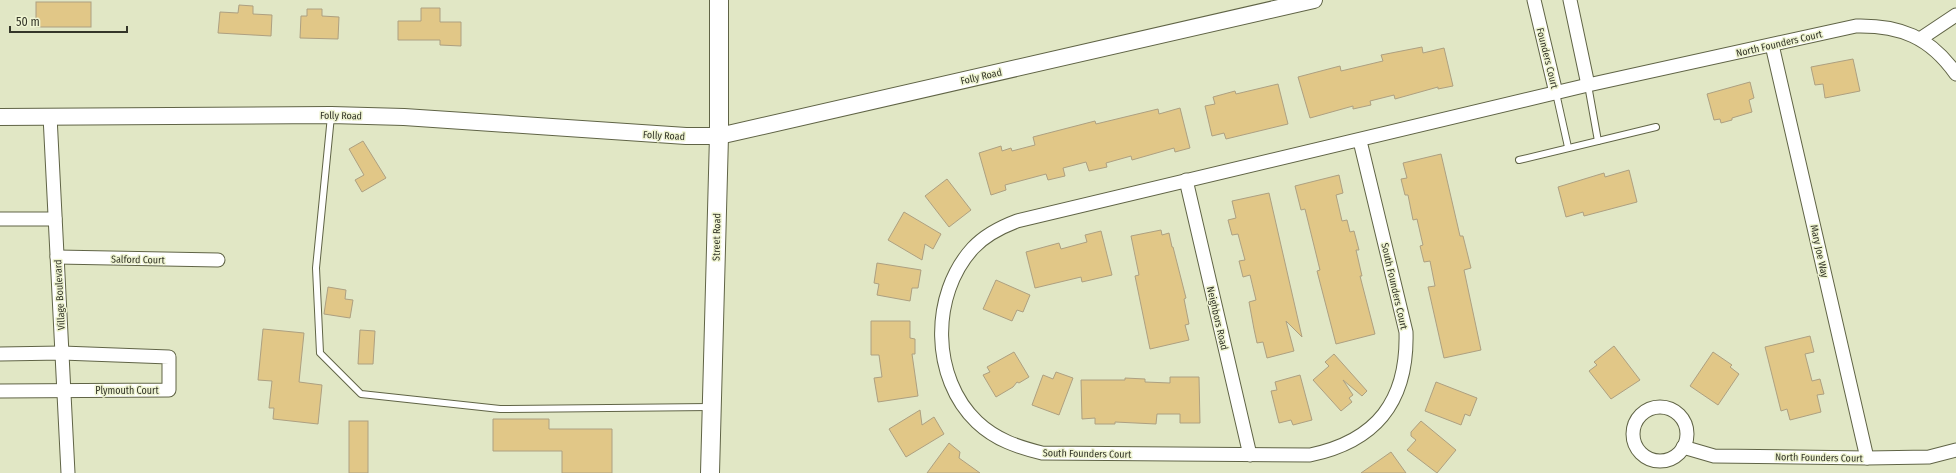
<svg xmlns="http://www.w3.org/2000/svg" width="1956" height="473" font-family="'Fira Sans Condensed',sans-serif">
  <style>
    .building { fill: #e1c787; stroke: #ada081 }
    .lines { fill: none; stroke-linecap: round; stroke-linejoin: round }
    .service-casing { stroke: #606446; stroke-width: 8 }
    .minor-casing { stroke: #606446; stroke-width: 15 }
    .tertiary-casing { stroke: #606446; stroke-width: 18 }
    .secondary-casing { stroke: #606446; stroke-width: 20 }
    .service { stroke: #fff; stroke-width: 6 }
    .minor { stroke: #fff; stroke-width: 13 }
    .tertiary { stroke: #fff; stroke-width: 16 }
    .secondary { stroke: #fff; stroke-width: 18 }
    .labels { text-anchor: middle; stroke-width: 3; stroke-linejoin: round; paint-order: stroke }
    .street-label { font-size: 10px; fill: #343629; stroke: #eff4d2 }
  </style>
  <rect width="100%" height="100%" fill="#e1e7c5"/>
  <g class="building">
    <rect x="36" y="2" width="55" height="25"/>
    <polygon points="239,5 253,6 253,14 272,15 271,36 218,33 220,12 238,13"/>
    <polygon points="421,8 440,8 440,22 461,22 461,46 440,45 440,40 398,40 398,21 421,21"/>
    <polygon points="307,9 322,9 322,16 339,17 338,39 300,38 301,16 307,16"/>
    <polygon points="1422,47 1423,53 1444,48 1453,86 1438,89 1438,87 1395,99 1394,95 1370,101 1371,105 1353,109 1353,106 1310,118 1298,77 1340,66 1341,71 1383,61 1381,55"/>
    <polygon points="1853,59 1860,91 1825,98 1823,84 1815,85 1811,67"/>
    <polygon points="1750,82 1754,98 1749,100 1752,112 1732,118 1732,120 1721,123 1720,119 1714,120 1707,94"/>
    <polygon points="1278,84 1288,124 1226,139 1224,133 1212,136 1205,106 1215,104 1213,97 1235,91 1236,94"/>
    <polygon points="1180,108 1190,148 1175,152 1174,148 1132,160 1131,156 1106,163 1107,167 1089,171 1086,162 1063,168 1065,176 1048,180 1046,174 1005,185 1006,190 991,195 979,153 1001,146 1002,151 1011,148 1012,151 1035,145 1033,137 1095,121 1096,124 1158,109 1159,114"/>
    <polygon points="363,141 386,178 362,192 355,180 364,175 349,149"/>
    <polygon points="1441,154 1460,236 1463,236 1471,268 1464,270 1481,350 1444,358 1428,287 1435,286 1430,261 1424,262 1420,246 1423,245 1417,219 1413,220 1408,195 1405,195 1401,179 1407,178 1403,163"/>
    <polygon points="1629,170 1637,202 1584,216 1583,212 1566,217 1558,187 1604,173 1605,177"/>
    <polygon points="1339,175 1343,193 1336,195 1342,221 1347,220 1350,232 1354,231 1359,250 1356,250 1362,276 1360,276 1375,334 1336,344 1317,271 1320,270 1305,209 1301,210 1295,186"/>
    <polygon points="947,179 971,210 949,227 925,196"/>
    <polygon points="1269,193 1302,337 1286,321 1294,351 1267,358 1263,342 1257,343 1254,329 1249,302 1256,300 1250,275 1243,277 1239,261 1245,260 1238,234 1232,235 1228,220 1236,218 1232,201"/>
    <polygon points="904,212 941,234 933,249 925,244 922,260 888,240"/>
    <polygon points="1161,230 1162,235 1169,233 1172,247 1173,247 1186,298 1184,299 1189,324 1185,325 1189,340 1150,349 1135,276 1139,275 1131,236"/>
    <polygon points="1101,231 1112,275 1082,282 1081,277 1035,288 1026,252 1059,243 1061,249 1087,242 1085,235"/>
    <polygon points="877,263 921,270 918,288 912,288 910,301 877,295 879,284 874,283"/>
    <polygon points="996,280 1030,295 1023,312 1017,310 1012,321 983,309"/>
    <polygon points="328,287 346,290 345,299 353,300 350,318 324,314"/>
    <polygon points="871,321 910,321 910,338 915,339 915,354 912,354 918,396 878,402 874,378 882,377 879,355 871,355"/>
    <polygon points="263,329 304,333 299,382 322,385 318,424 273,419 274,408 269,408 272,381 258,380"/>
    <polygon points="360,330 375,331 373,364 358,364"/>
    <polygon points="1810,336 1814,352 1805,354 1812,381 1820,379 1824,394 1817,395 1821,412 1790,420 1787,409 1781,411 1765,347"/>
    <polygon points="1614,346 1640,380 1611,399 1589,371 1597,365 1594,362"/>
    <polygon points="1014,352 1029,377 1019,383 1017,382 1013,387 996,397 983,375 990,372 987,367"/>
    <polygon points="1713,352 1732,365 1730,367 1739,374 1718,405 1690,386"/>
    <polygon points="1334,354 1367,391 1362,396 1343,380 1353,395 1349,398 1352,402 1341,411 1313,380 1329,366 1325,362"/>
    <polygon points="1056,372 1073,378 1059,415 1032,405 1043,375 1053,379"/>
    <polygon points="1300,375 1312,420 1293,425 1291,420 1279,423 1271,391 1277,390 1275,382"/>
    <polygon points="1170,377 1199,377 1200,423 1180,423 1180,414 1157,414 1156,424 1115,422 1115,424 1095,424 1095,418 1082,419 1081,380 1125,380 1125,378 1145,379 1145,382 1170,383"/>
    <polygon points="1436,382 1477,398 1470,416 1465,414 1461,425 1425,411"/>
    <polygon points="920,410 922,425 934,417 944,434 906,457 889,429"/>
    <polygon points="493,419 549,419 549,429 612,429 612,473 562,473 562,451 493,451"/>
    <rect x="349" y="421" width="19" height="52"/>
    <polygon points="1421,421 1456,450 1437,473 1407,450 1416,440 1411,436 1411,432"/>
    <polygon points="949,443 960,452 959,458 980,473 927,473"/>
    <polygon points="1391,452 1406,473 1361,473"/>
  </g>
  <g class="lines">
    <defs>
      <g id="service">
        <polyline points="1588,85 1598,141"/>
        <polyline points="1556,93 1568,147"/>
        <polyline points="331,116 316,268 320,353 361,394 500,409 710,407"/>
        <polyline points="1519,160 1656,127"/>
      </g>
      <g id="minor">
        <polyline points="1534,0 1556,93"/>
        <polyline points="1570,0 1588,85"/>
        <polyline points="1920,39 1956,15"/>
        <polyline points="1772,45 1867,458"/>
        <polyline points="50,116 68,473"/>
        <path d="M1360,141L1406,332C1408,401 1377,441 1310,455L1042,453C1018,447 996,440 977,422C931,378 930,295 973,248C985,235 1001,227 1017,221L1588,85L1856,26C1900,25 1930,37 1956,74"/>
        <polyline points="1186,180 1250,455"/>
        <polyline points="0,219 55,219"/>
        <polyline points="57,257 218,260"/>
        <polyline points="0,354 62,353 169,357 169,390 0,391"/>
        <circle cx="1660" cy="434" r="27"/>
        <polyline points="1683,447 1714,456 1867,458 1929,457 1956,450"/>
      </g>
      <polyline id="tertiary" points="0,117 331,115 404,117 686,136 719,136 1314,0"/>
      <polyline id="secondary" points="710,473 719,136 719,0"/>
    </defs>
    <use href="#service" class="service-casing"/>
    <use href="#minor" class="minor-casing"/>
    <use href="#tertiary" class="tertiary-casing"/>
    <use href="#secondary" class="secondary-casing"/>
    <use href="#service" class="service"/>
    <use href="#minor" class="minor"/>
    <use href="#tertiary" class="tertiary"/>
    <use href="#secondary" class="secondary"/>
  </g>
  <g class="labels">
    <g class="street-label">
      <text transform="translate(1779 43) rotate(-13)" y="4">North Founders Court</text>
      <text transform="translate(1548 58) rotate(76)" y="4">Founders Court</text>
      <text transform="translate(981 76) rotate(-13)" y="4">Folly Road</text>
      <text transform="translate(341 115) rotate(1)" y="4">Folly Road</text>
      <text transform="translate(664 135) rotate(3)" y="4">Folly Road</text>
      <text transform="translate(716 237) rotate(-89)" y="4">Street Road</text>
      <text transform="translate(1820 251) rotate(78)" y="4">Mary Joe Way</text>
      <text transform="translate(138 259) rotate(1)" y="4">Salford Court</text>
      <text transform="translate(1395 286) rotate(77)" y="4">South Founders Court</text>
      <text transform="translate(59 295) rotate(-93)" y="4">Village Boulevard</text>
      <text transform="translate(1218 318) rotate(77)" y="4">Neighbors Road</text>
      <text x="127" y="394">Plymouth Court</text>
      <text transform="translate(1087 453) rotate(1)" y="4">South Founders Court</text>
      <text transform="translate(1819 457) rotate(1)" y="4">North Founders Court</text>
    </g>
  </g>
  <path d="M10 26v6h117v-6" fill="none" stroke="#343629" stroke-width="2"/>
  <text x="16" y="26" font-size="12" fill="#343629" stroke="#eff4d2" stroke-width="3" paint-order="stroke">50 m</text>
</svg>
